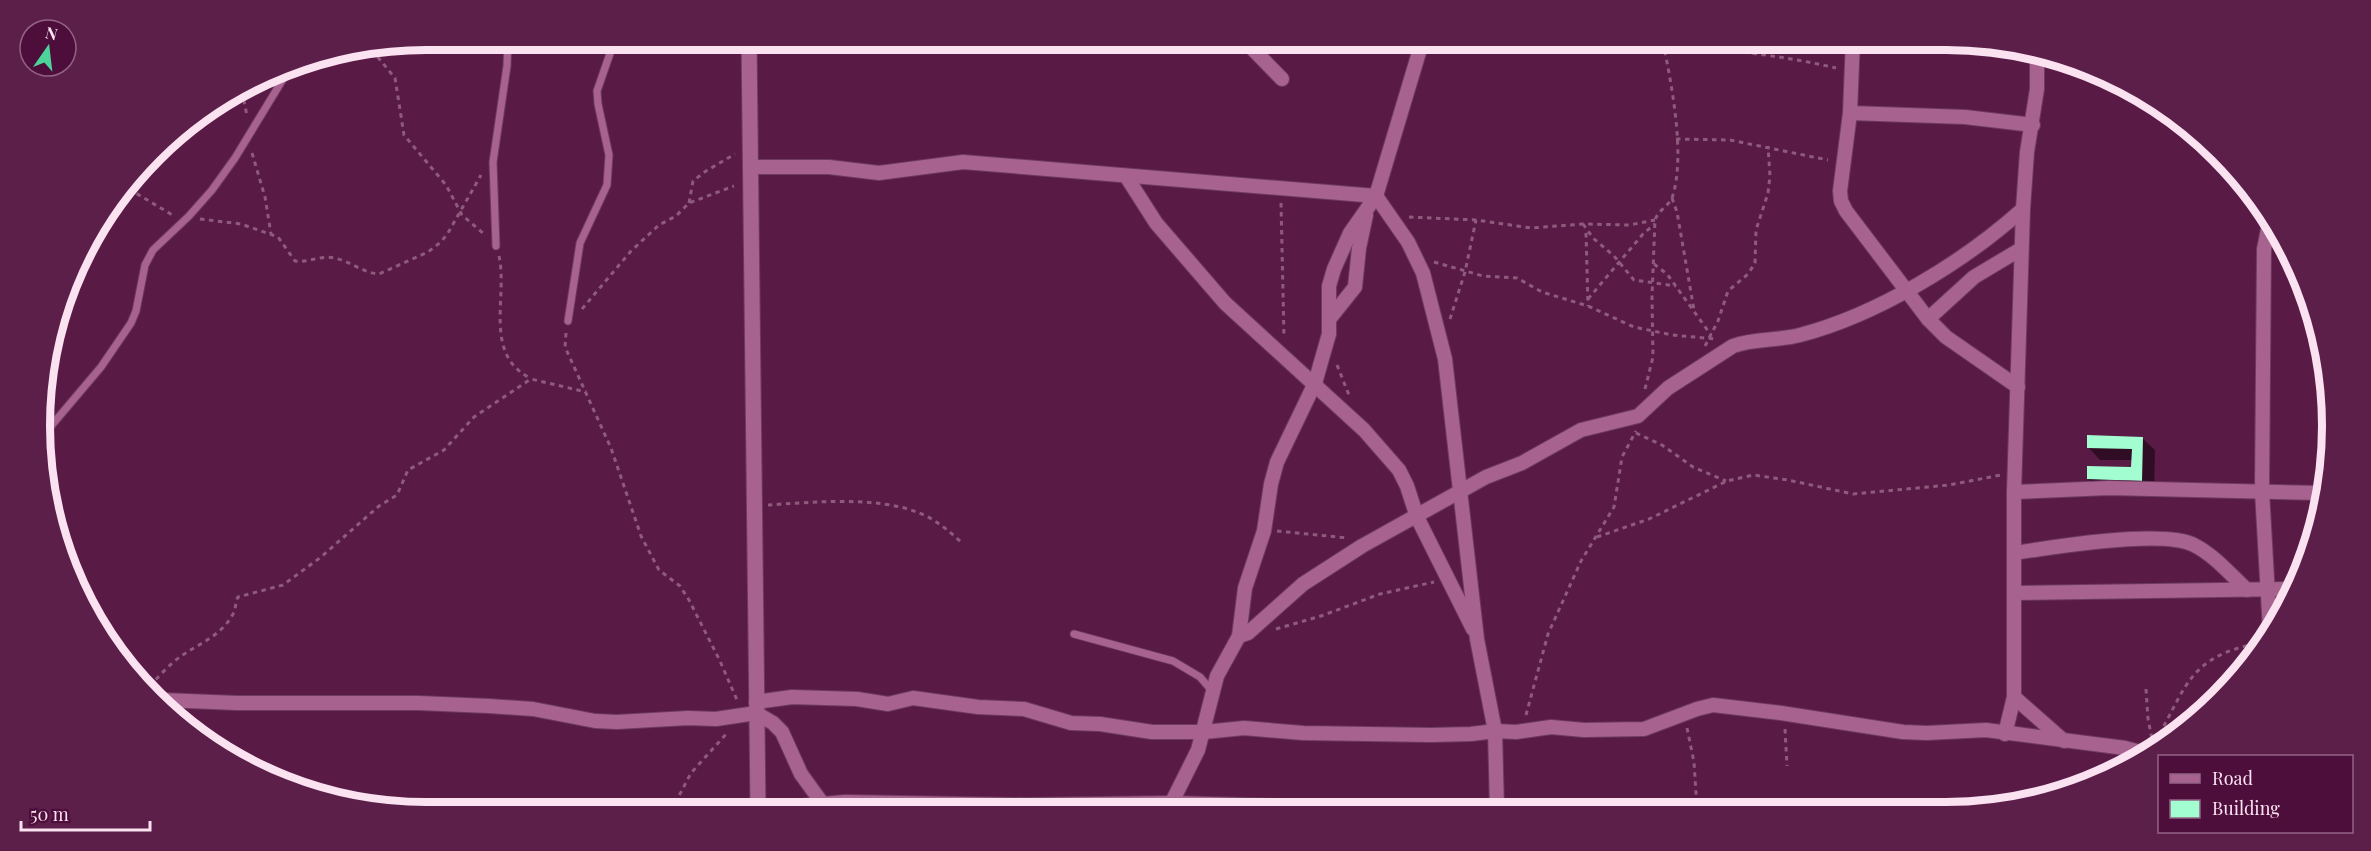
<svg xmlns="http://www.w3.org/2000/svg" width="2371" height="851" font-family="'Playfair Display',serif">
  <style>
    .shadow { fill: #0007 }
    .building { fill: #a2fdd0 }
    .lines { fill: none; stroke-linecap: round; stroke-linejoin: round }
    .lane-casing { stroke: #6d3b5f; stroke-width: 9 }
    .street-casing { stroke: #6d3b5f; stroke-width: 16 }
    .secondary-casing { stroke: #6d3b5f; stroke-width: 17 }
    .path { stroke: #8e5b7d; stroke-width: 3; stroke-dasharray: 4.5 4.5; stroke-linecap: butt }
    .lane { stroke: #a8628f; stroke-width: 7 }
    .street { stroke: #a8628f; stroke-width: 14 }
    .secondary { stroke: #a8628f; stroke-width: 15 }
    .rim { fill: none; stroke: #fae2f0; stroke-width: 8 }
  </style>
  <rect width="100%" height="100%" fill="#5a1a46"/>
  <polygon class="shadow" points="2142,438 2155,450 2154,492 2100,491 2088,479 2133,469 2133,460 2100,460 2088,447"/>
  <g class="building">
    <polygon points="2087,435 2143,437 2142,481 2087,479 2087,466 2131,467 2132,449 2087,448"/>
    <polygon points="1988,805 1988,809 1976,809 1976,807"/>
  </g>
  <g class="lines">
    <defs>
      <g id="lane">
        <polyline points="508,42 542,41 551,39"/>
        <polyline points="496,246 493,162 507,66 508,39"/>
        <polyline points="568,321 580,243 607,185 609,155 598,104 597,91 615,39"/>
        <polyline points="46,432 101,367 131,323 136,311 145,265 153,250 189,216 212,190 235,158 291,66"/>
        <polyline points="1074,634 1173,661 1200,677 1213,692"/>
      </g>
      <g id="street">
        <polyline points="1243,39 1282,79"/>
        <polyline points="1853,39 1850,113 1840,191 1841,201 1846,211 1928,319 1946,337 2018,387"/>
        <polyline points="1850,113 1965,117 2033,125"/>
        <polyline points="750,167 829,167 879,173 963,162 1376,196 1408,242 1423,273 1445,359 1477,639 1495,731 1497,810"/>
        <polyline points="1126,176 1156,223 1225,303 1364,430 1399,470 1407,486 1417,517 1473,629"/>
        <polyline points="1331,317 1355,287 1359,248 1366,215"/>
        <polyline points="1928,319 1974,277 2021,249"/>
        <polyline points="2014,492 2109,488 2321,493"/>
        <path d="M2015,553C2052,547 2163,529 2194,545C2214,555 2231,575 2247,590"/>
        <polyline points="2015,593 2292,589"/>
        <polyline points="2270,631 2262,491 2264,249 2268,229 2273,224"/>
        <path d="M1239,636L1248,633L1303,584L1362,546L1486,477L1522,463L1581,430L1638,416L1668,388L1733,346C1754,338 1778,341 1800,335C1877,315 1964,262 2023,209"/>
        <polyline points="2014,697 2064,741"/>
        <polyline points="163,700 237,703 418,703 489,706 533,709 595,721 617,722 688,718 716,719 756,713 773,723 782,732 801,774 822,803"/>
        <polyline points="756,702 792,697 857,699 888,704 913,698 978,707 1024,709 1071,723 1100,724 1152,732 1204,732 1244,728 1303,733 1431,735 1471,734 1495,731 1516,732 1551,727 1584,730 1644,729 1697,709 1713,705 1781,713 1903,732 1927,733 1986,730 2125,748 2144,753"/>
        <polyline points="2005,734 2014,697 2014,492 2023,209 2027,152 2037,89 2037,51"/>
        <polyline points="1168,810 1198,750 1217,676 1239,636 1245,588 1264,531 1271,484 1277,462 1315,383 1329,334 1329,286 1334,269 1350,233 1376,196 1423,39"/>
        <polyline points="773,811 790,807 845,802 1025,805 1171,803 1431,810"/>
      </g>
      <polyline id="secondary" points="749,39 758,811"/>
    </defs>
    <use href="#lane" class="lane-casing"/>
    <use href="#street" class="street-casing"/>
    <use href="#secondary" class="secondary-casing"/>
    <g class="path">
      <path d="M1519,39C1623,44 1734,44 1836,68"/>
      <polyline points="372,50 395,78 404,135 446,185 462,215 484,234"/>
      <polyline points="242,91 247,116"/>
      <polyline points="1676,139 1730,140 1828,160"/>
      <polyline points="252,153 265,197 271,234"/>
      <polyline points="129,189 174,216"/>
      <polyline points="1672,198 1677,212 1694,310"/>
      <polyline points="689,203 693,181 706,171 735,154"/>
      <polyline points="1281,203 1284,337"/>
      <polyline points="1409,217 1476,220 1531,228 1583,224 1629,225 1655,220"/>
      <path d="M200,219L241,224L278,237L295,261C308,263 320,255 334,258C350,261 363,273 379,274L428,252L441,242L448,233L481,175"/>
      <polyline points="1583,224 1593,238 1614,256 1634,280 1676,286"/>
      <polyline points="1586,233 1588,306"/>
      <path d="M499,256C508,297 483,354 530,378"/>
      <polyline points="1434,262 1483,276 1517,278 1542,292 1588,306 1634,327 1672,335 1716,339"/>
      <polyline points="1654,264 1667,274 1711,335"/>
      <polyline points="1588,299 1643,234 1655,224"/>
      <polyline points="582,309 631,251 659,225 676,216 689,203 734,186"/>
      <polyline points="1450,319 1465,272 1476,220"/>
      <polyline points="566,333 565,347 611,448 641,536 659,570 680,586 689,600 720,661 737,700"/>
      <polyline points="1705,346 1718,321 1728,291 1748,274 1755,263 1756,230 1768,193 1770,176 1768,146"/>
      <polyline points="1337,365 1349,395"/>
      <path d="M1645,389L1653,357L1652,296L1655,220C1658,210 1670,206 1673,195C1685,154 1672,87 1664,47"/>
      <polyline points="1636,433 1662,445 1693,467 1726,481"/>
      <path d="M768,505C812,502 879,496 919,513C935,519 948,530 961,542"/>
      <polyline points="1277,531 1348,538"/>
      <polyline points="1597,537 1649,519 1727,481 1753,475 1788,480 1853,494 1949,485 2001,475"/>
      <polyline points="1276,629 1321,616 1380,594 1434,582"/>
      <path d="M150,686C159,676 170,664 181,656C199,644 222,635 233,614C236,609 235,603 238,597L283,585L321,557L379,506L397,495L408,470L444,450L474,417L531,379L586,392"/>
      <polyline points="2146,689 2148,719 2152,739"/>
      <polyline points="1526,715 1548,634 1581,561 1614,507 1622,457 1636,431"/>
      <polyline points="1687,728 1694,762 1697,809"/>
      <polyline points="1785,729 1787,766"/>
      <path d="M2155,742C2187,687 2188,656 2260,643"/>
      <polyline points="671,811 691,773 728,732"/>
    </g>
    <use href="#lane" class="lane"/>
    <use href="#street" class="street"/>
    <use href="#secondary" class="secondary"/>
  </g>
  <path d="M0 0H2371V851H0ZM426 50H1946A376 376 0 0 1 2322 426V426A376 376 0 0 1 1946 802H426A376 376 0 0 1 50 426V426A376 376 0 0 1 426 50Z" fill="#5c1f4a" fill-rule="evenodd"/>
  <path class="rim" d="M426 50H1946A376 376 0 0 1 2322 426V426A376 376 0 0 1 1946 802H426A376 376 0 0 1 50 426V426A376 376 0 0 1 426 50Z"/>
  <rect x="2158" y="755" width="195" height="78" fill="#4e0e3c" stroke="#936384" stroke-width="1.5"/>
  <rect x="2170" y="774" width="30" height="9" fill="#a8628f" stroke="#936384" stroke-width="1.5"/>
  <text x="2212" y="785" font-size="18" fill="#fae2f0">Road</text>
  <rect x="2170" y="800" width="30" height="18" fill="#a2fdd0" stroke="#936384" stroke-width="1.5"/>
  <text x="2212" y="815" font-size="18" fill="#fae2f0">Building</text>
  <g transform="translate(48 48) rotate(14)"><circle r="28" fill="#4e0e3c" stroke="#936384" stroke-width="1.5"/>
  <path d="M0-4.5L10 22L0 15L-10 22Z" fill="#4cd49b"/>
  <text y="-9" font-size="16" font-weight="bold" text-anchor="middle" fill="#fae2f0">N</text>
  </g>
  <path d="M21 821v9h129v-9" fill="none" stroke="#fae2f0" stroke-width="3"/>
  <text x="30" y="821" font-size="18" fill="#fae2f0" stroke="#4e0e3c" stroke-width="4.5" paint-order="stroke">50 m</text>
</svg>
